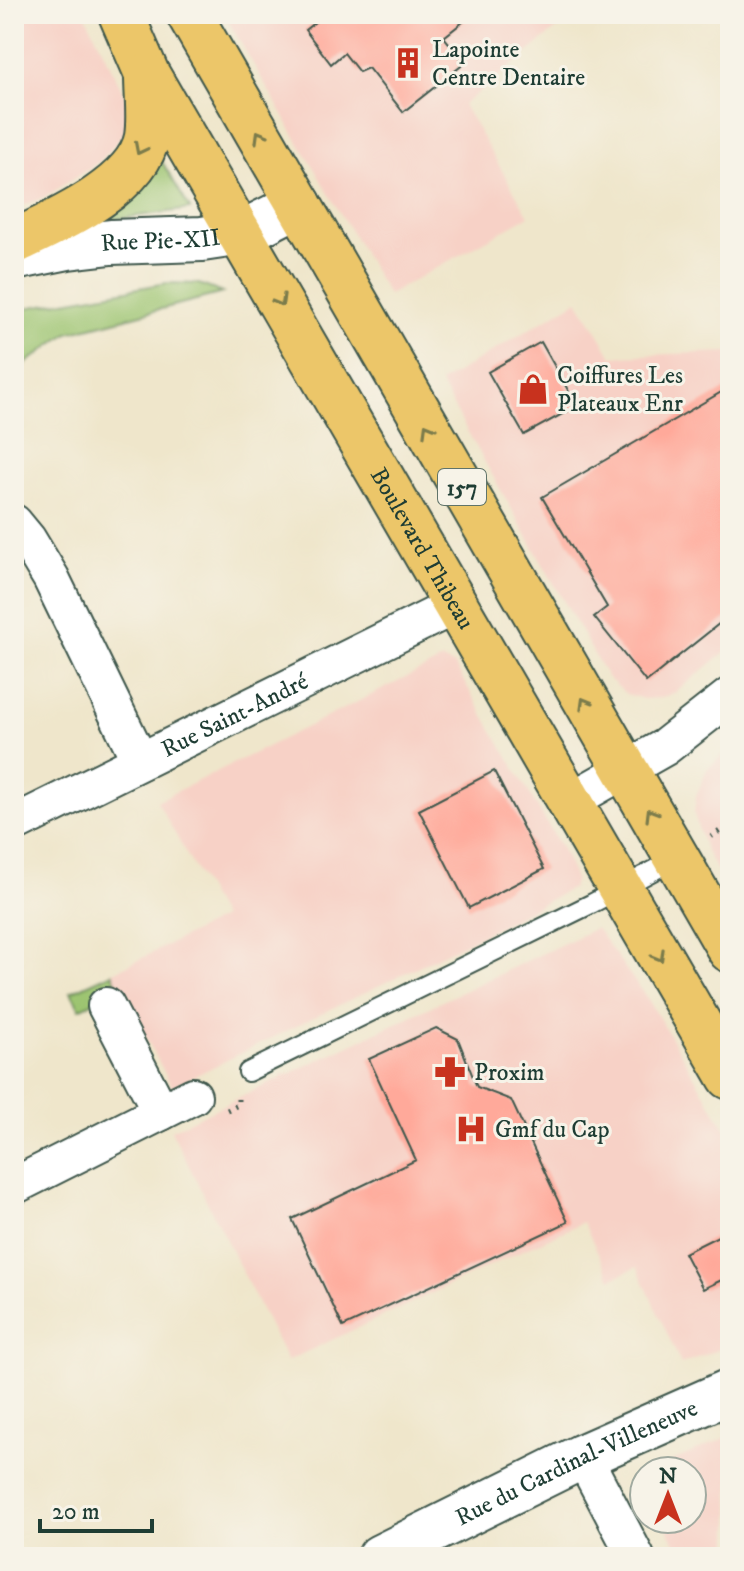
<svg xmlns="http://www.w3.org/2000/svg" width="744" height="1571" font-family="'IM FELL DW Pica',serif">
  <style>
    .built { fill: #f7d1c6 }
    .green { fill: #9cc470; stroke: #5e8052; stroke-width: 2 }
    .building { fill: #ffa99a }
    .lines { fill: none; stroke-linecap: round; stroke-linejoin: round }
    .service-casing { stroke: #3e564b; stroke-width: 22 }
    .minor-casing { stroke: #3e564b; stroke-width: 40 }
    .tertiary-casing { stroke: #3e564b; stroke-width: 48 }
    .primary-casing { stroke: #3e564b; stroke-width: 48 }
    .path { stroke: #3e564b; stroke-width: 5; stroke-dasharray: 2 6; stroke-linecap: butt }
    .service { stroke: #fff; stroke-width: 18 }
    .minor { stroke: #fff; stroke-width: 36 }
    .tertiary { stroke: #fff; stroke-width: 44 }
    .primary { stroke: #ecc669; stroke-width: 44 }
    .oneway { stroke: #7b7b4c }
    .labels { text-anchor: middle; stroke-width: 6; stroke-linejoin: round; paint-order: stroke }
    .shield { fill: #f7f3e8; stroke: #60746a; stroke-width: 2 }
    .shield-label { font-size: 22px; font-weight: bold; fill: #1f3d34 }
    .poi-label { font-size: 24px; fill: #1f3d34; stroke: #f7f3e8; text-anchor: start }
    .street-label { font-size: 24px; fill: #1f3d34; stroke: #f7f3e8 }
  </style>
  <rect width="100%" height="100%" fill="#f7f3e8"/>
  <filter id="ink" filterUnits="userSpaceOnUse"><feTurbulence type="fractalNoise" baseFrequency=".0125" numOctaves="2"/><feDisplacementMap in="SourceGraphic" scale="16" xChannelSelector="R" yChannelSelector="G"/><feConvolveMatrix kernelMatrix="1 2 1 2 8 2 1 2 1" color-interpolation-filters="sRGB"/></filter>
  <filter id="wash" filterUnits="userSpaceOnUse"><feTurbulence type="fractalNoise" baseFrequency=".006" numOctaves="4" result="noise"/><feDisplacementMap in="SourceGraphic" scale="32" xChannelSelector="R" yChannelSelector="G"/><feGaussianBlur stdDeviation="1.8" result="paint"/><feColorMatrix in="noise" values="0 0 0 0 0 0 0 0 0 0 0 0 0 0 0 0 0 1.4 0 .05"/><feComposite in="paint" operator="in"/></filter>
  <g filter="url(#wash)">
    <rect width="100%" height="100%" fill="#efe6cb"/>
    <g class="built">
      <polygon points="14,14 85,14 129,104 125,132 100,161 45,197 14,209"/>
      <polygon points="224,14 575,14 463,105 529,216 388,295"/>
      <polygon points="578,300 612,356 730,352 730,648 676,692 661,698 644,699 626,694 607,677 440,383"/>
      <polygon points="442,660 455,666 562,849 575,879 572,888 472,940 172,1087 112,973 222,918 157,801"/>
      <polygon points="730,749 730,892 705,850 694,814 696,796 707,769"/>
      <polygon points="596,928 649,1001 730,1136 730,1345 681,1364 637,1267 611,1279 583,1222 287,1361 171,1130"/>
      <polygon points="730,1436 730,1557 682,1557 663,1519 692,1519 692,1471 650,1471"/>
    </g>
    <g class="green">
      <polygon points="161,160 190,209 102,221"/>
      <polygon points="167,283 199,284 223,293 68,333 14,372 14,310"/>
      <polygon points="112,973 120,989 80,1009 71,992"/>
    </g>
    <g id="blocks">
      <g class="building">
        <polygon points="325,14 473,14 444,37 465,63 403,112 368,68 359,72 344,53 331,64 305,30"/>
        <polygon points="541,342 577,406 524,435 488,372"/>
        <polygon points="730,387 730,615 646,682 594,617 607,607 542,497"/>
        <polygon points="494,771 544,869 469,908 419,810"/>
        <polygon points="436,1028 458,1039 477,1087 511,1100 568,1222 343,1327 292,1219 416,1160 369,1059"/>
        <polygon points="730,1230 730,1276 703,1289 684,1253"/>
      </g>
    </g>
  </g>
  <g filter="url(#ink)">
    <use href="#blocks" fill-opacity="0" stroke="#3e564b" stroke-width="2"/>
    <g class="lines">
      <defs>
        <polyline id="service" points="248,1072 591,904 677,858"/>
        <g id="minor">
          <polyline points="14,523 28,540 51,578 140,761"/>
          <polyline points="570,801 665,747 730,696"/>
          <path id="s1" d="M14,824L456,605"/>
          <polyline points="106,1006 161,1112"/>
          <polyline points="14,1186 193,1096"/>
          <polyline points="583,1456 636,1557"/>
        </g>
        <g id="tertiary">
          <path id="s2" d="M14,258L68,247L111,242L202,239L242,233L299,204"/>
          <path id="s3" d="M380,1557L583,1456L730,1391"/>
        </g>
        <g id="primary">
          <path id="s4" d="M121,14L147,74L730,1077"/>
          <polyline points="189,14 730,950"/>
          <path d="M14,242C54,223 138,187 147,137C150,117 147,97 147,76"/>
        </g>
      </defs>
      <use href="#service" class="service-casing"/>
      <use href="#minor" class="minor-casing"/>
      <use href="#tertiary" class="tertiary-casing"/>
      <use href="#primary" class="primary-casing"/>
      <g class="path">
        <polyline points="711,837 723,829"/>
        <polyline points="227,1110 238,1105 238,1095"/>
      </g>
      <use href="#service" class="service"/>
      <use href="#minor" class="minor"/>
      <use href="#tertiary" class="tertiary"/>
      <use href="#primary" class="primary"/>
    </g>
    <defs><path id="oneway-chevron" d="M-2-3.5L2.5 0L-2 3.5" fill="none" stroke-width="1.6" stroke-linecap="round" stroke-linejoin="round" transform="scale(2)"/></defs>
    <g class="oneway">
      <use href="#oneway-chevron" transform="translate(260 136) rotate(-120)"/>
      <use href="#oneway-chevron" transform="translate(140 149) rotate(117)"/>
      <use href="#oneway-chevron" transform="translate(280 301) rotate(60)"/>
      <use href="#oneway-chevron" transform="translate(428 429) rotate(-120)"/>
      <use href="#oneway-chevron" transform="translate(585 703) rotate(-120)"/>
      <use href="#oneway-chevron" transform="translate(651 814) rotate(-121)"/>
      <use href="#oneway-chevron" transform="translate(659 956) rotate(60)"/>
    </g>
  </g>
  <defs>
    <symbol id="building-bare" viewBox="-9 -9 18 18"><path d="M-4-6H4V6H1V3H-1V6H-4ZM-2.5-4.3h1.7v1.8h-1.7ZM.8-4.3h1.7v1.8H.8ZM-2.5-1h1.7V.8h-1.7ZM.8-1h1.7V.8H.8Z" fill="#c8321e" stroke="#f7f3e8" stroke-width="2.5" paint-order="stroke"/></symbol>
    <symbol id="shop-bare" viewBox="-9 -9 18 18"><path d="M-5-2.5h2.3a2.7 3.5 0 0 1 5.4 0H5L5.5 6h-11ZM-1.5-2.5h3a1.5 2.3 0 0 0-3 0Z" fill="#c8321e" stroke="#f7f3e8" stroke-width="2.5" paint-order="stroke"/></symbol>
    <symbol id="pharmacy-bare" viewBox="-9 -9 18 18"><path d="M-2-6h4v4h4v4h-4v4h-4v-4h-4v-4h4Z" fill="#c8321e" stroke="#f7f3e8" stroke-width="2.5" paint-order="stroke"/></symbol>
    <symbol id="hospital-bare" viewBox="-9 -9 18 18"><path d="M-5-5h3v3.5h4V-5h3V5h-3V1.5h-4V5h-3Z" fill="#c8321e" stroke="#f7f3e8" stroke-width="2.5" paint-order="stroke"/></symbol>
  </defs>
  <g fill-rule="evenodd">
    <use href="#building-bare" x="386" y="41" width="44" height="44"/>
    <use href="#shop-bare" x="511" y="367" width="44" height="44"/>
    <use href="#pharmacy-bare" x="428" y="1050" width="44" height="44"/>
    <use href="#hospital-bare" x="449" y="1107" width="44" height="44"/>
  </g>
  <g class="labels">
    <rect class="shield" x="438" y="469" width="48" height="36" rx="6"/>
    <g class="shield-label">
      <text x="462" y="495">157</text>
    </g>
    <g class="poi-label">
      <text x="432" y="57">Lapointe<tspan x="432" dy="28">Centre Dentaire</tspan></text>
      <text x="557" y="383">Coiffures Les<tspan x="557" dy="28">Plateaux Enr</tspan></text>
      <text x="474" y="1080">Proxim</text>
      <text x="495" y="1137">Gmf du Cap</text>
    </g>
    <g class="street-label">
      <text dy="8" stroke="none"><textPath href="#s2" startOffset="148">Rue Pie-XII</textPath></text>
      <text dy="8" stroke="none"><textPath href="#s4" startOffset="614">Boulevard Thibeau</textPath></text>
      <text dy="8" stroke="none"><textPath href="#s1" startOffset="246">Rue Saint-André</textPath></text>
      <text dy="8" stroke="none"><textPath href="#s3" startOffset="218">Rue du Cardinal-Villeneuve</textPath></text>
    </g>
  </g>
  <rect width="744" height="1571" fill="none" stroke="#f7f3e8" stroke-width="48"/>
  <g transform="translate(668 1495)"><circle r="38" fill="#f7f3e8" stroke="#a1aaa0" stroke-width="2"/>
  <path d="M0-6L14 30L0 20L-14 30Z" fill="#c8321e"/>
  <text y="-12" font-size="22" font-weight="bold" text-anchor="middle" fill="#1f3d34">N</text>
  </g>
  <path d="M40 1519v12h112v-12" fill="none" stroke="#1f3d34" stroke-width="4"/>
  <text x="52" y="1519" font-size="24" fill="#1f3d34" stroke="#f7f3e8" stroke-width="6" paint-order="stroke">20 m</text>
</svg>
